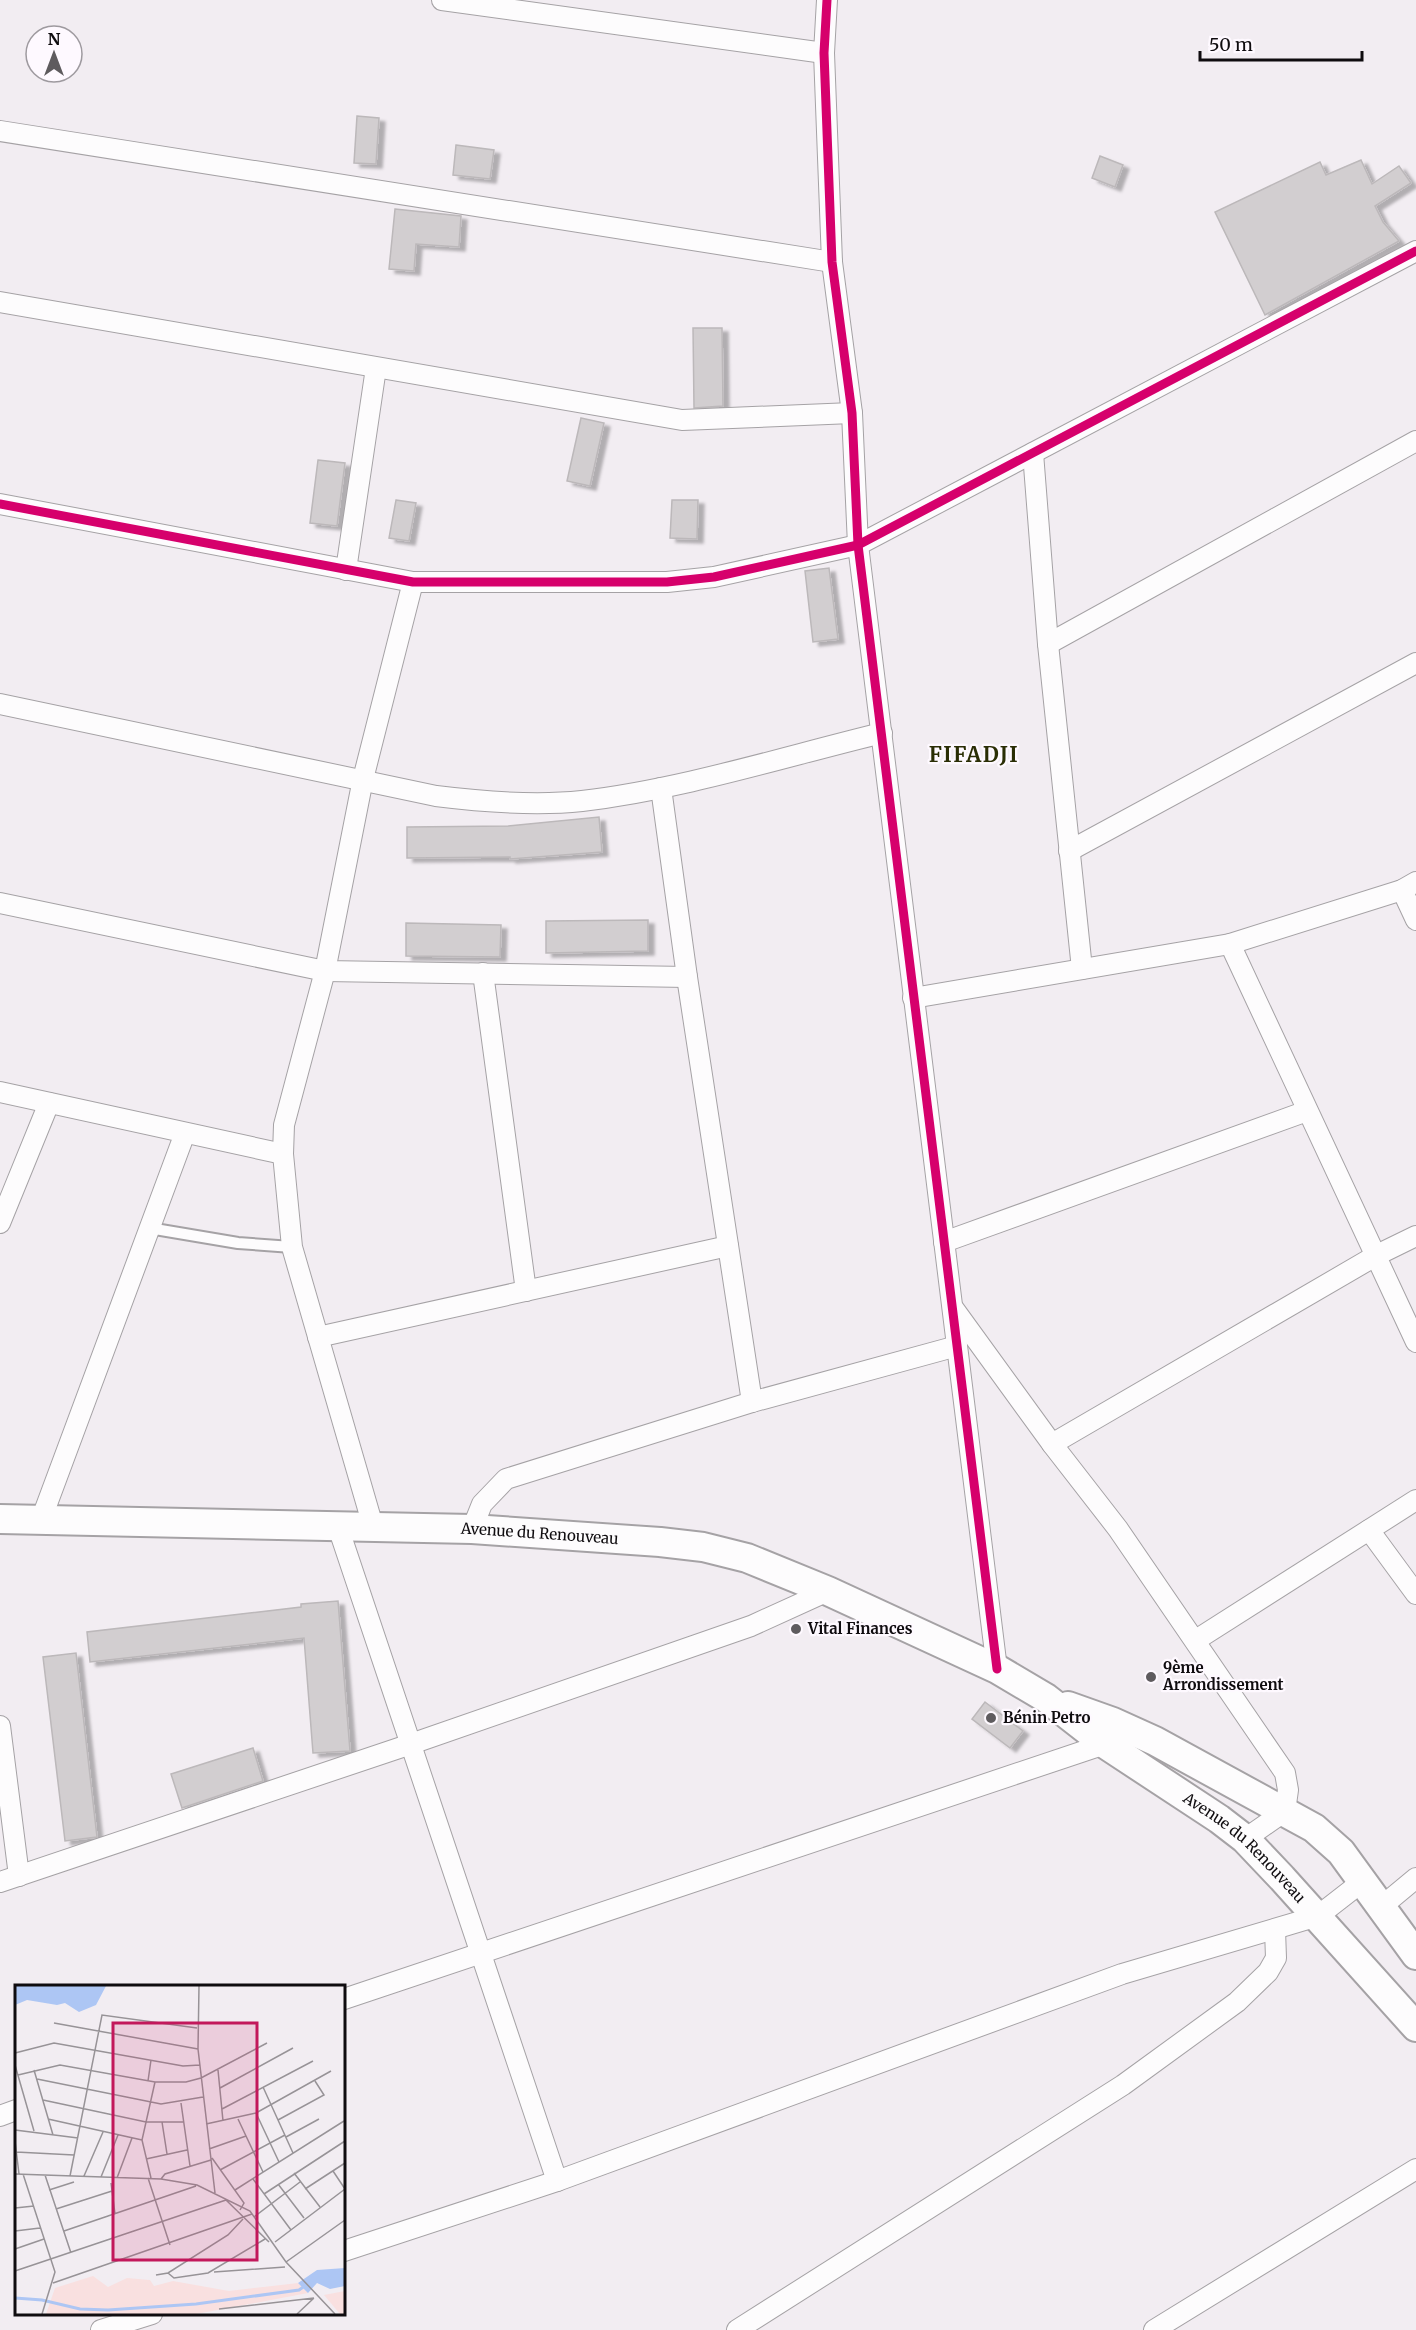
<svg xmlns="http://www.w3.org/2000/svg" width="1416" height="2330" font-family="Merriweather,serif">
  <style>
    .building { fill: #d2ced0; stroke: #bcb8ba; stroke-width: 1.5; filter: url(#shadow) }
    .lines { fill: none; stroke-linecap: round; stroke-linejoin: round }
    .service-casing { stroke: #a5a2a5; stroke-width: 14 }
    .minor-casing { stroke: #a5a2a5; stroke-width: 22 }
    .secondary-casing { stroke: #a5a2a5; stroke-width: 32 }
    .service { stroke: #fdfcfd; stroke-width: 10 }
    .minor { stroke: #fdfcfd; stroke-width: 20 }
    .secondary { stroke: #fdfcfd; stroke-width: 28 }
    .cycleway-casing { stroke: #fef9ff; stroke-width: 13 }
    .cycleway { stroke: #d6006c; stroke-width: 9 }
    .poi-dot { fill: #5e5b5e; stroke: #fef9ff; stroke-width: 2 }
    .labels { text-anchor: middle; stroke-width: 4.5; stroke-linejoin: round; paint-order: stroke }
    .street-label { font-size: 15px; fill: #0f0c0f; stroke: #fef9ff }
    .poi-label { font-size: 15px; font-weight: bold; fill: #0f0c0f; stroke: #fef9ff; text-anchor: start }
    .district-label { font-size: 21px; font-weight: bold; letter-spacing: 1.5px; fill: #2a2e05; stroke: #fef9ff }
    .inset-river { fill: none; stroke: #adc6f4; stroke-width: 3 }
    .inset-road { fill: none; stroke: #979397; stroke-width: 1.5 }
    .view { fill: #c2185b; fill-opacity: 0.15; stroke: #c2185b; stroke-width: 3 }
    .inset-edge { fill: none; stroke: #0f0c0f; stroke-width: 3 }
  </style>
  <defs>
    <filter id="shadow"><feDropShadow dx="6" dy="4" stdDeviation="1.5" flood-color="#0004"/></filter>
  </defs>
  <rect width="100%" height="100%" fill="#f2edf2"/>
  <g class="building">
    <polygon points="357,116 379,118 376,164 354,163"/>
    <polygon points="456,145 494,150 490,179 453,175"/>
    <polygon points="1100,156 1123,165 1115,187 1092,178"/>
    <polygon points="1361,160 1372,184 1399,166 1411,183 1375,206 1383,222 1399,241 1265,315 1215,212 1320,162 1326,175"/>
    <polygon points="395,209 461,216 459,247 416,244 414,271 389,269"/>
    <polygon points="693,328 722,328 723,406 694,408"/>
    <polygon points="581,418 604,423 590,486 567,481"/>
    <polygon points="318,460 345,463 337,526 310,523"/>
    <polygon points="396,500 416,503 409,541 389,538"/>
    <polygon points="672,500 698,500 697,539 670,538"/>
    <polygon points="829,568 838,639 813,642 805,571"/>
    <polygon points="599,817 602,852 510,859 510,857 407,858 407,827 508,826"/>
    <polygon points="648,920 648,951 546,953 546,921"/>
    <polygon points="406,923 501,925 500,957 406,956"/>
    <polygon points="338,1601 350,1751 313,1753 304,1638 90,1662 87,1632 301,1607 301,1604"/>
    <polygon points="76,1653 97,1837 65,1841 43,1657"/>
    <polygon points="985,1702 1023,1731 1010,1748 972,1719"/>
    <polygon points="253,1748 263,1781 182,1808 171,1774"/>
  </g>
  <g class="lines">
    <defs>
      <polyline id="service" points="149,1228 238,1243 292,1247"/>
      <g id="minor">
        <polyline points="442,0 824,53"/>
        <polyline points="827,0 824,53 832,262 852,413 858,545 997,1669"/>
        <polyline points="0,131 832,262"/>
        <polyline points="0,302 682,420 852,413"/>
        <polyline points="1033,453 1048,644 1082,969"/>
        <polyline points="0,504 413,582 667,582 714,577 858,545 1416,251"/>
        <polyline points="346,570 376,368"/>
        <polyline points="1048,644 1416,441"/>
        <path d="M0,704L436,796C484,802 534,806 582,801C683,789 783,757 882,733"/>
        <polyline points="661,788 687,977 752,1402"/>
        <polyline points="1069,851 1416,663"/>
        <polyline points="1402,890 1416,920"/>
        <polyline points="0,903 325,971 687,977"/>
        <polyline points="1230,944 1416,1342"/>
        <polyline points="483,973 526,1291"/>
        <polyline points="913,998 1230,944 1402,890 1416,882"/>
        <polyline points="0,1092 283,1154"/>
        <polyline points="0,1223 49,1103"/>
        <polyline points="944,1242 1307,1111"/>
        <polyline points="954,1309 1052,1444 1118,1529 1285,1773 1288,1790 1285,1811 1245,1839"/>
        <polyline points="318,1337 728,1246"/>
        <polyline points="1052,1444 1377,1255 1416,1236"/>
        <polyline points="41,1520 185,1133"/>
        <polyline points="373,1526 292,1247 283,1154 284,1125 325,971 363,779 413,582"/>
        <polyline points="338,1527 557,2181"/>
        <polyline points="472,1529 482,1504 506,1479 752,1402 957,1346"/>
        <polyline points="1369,1530 1416,1594"/>
        <polyline points="1196,1640 1416,1500"/>
        <polyline points="0,1726 19,1876"/>
        <polyline points="0,1882 411,1744 751,1626 828,1591"/>
        <polyline points="1381,1907 1416,1878"/>
        <polyline points="344,1999 1105,1744"/>
        <polyline points="0,2116 16,2110"/>
        <polyline points="344,2251 557,2181 1122,1974 1318,1916 1363,1881"/>
        <polyline points="101,2330 152,2314"/>
        <polyline points="737,2330 1123,2085 1237,2002 1268,1972 1276,1958 1275,1930"/>
        <polyline points="1154,2330 1416,2169"/>
      </g>
      <g id="secondary">
        <path id="s1" d="M0,1519L472,1529L660,1542L703,1547L747,1558L828,1591L997,1669L1046,1698L1105,1744L1219,1819L1245,1839L1282,1878L1416,2027"/>
        <polyline points="1068,1706 1113,1722 1155,1741 1314,1828 1341,1852 1416,1955"/>
      </g>
    </defs>
    <use href="#service" class="service-casing"/>
    <use href="#minor" class="minor-casing"/>
    <use href="#secondary" class="secondary-casing"/>
    <use href="#service" class="service"/>
    <use href="#minor" class="minor"/>
    <use href="#secondary" class="secondary"/>
    <defs>
      <g id="cycleway">
        <polyline points="827,0 824,53 832,262 852,413 858,545 997,1669"/>
        <polyline points="0,504 413,582 667,582 714,577 858,545 1416,251"/>
      </g>
    </defs>
    <use href="#cycleway" class="cycleway-casing"/>
    <use href="#cycleway" class="cycleway"/>
  </g>
  <g class="poi-dot">
    <circle cx="796" cy="1629" r="6"/>
    <circle cx="1151" cy="1677" r="6"/>
    <circle cx="991" cy="1718" r="6"/>
  </g>
  <g class="labels">
    <g class="street-label">
      <text dy="5" stroke="none"><textPath href="#s1" startOffset="540">Avenue du Renouveau</textPath></text>
      <text dy="5" stroke="none"><textPath href="#s1" startOffset="1329">Avenue du Renouveau</textPath></text>
    </g>
    <g class="poi-label">
      <text x="808" y="1634">Vital Finances</text>
      <text x="1163" y="1673">9ème<tspan x="1163" dy="17">Arrondissement</tspan></text>
      <text x="1003" y="1723">Bénin Petro</text>
    </g>
    <g class="district-label">
      <text x="974" y="762">FIFADJI</text>
    </g>
  </g>
  <g transform="translate(15 1985)">
    <rect width="330" height="330" fill="#f2edf2"/>
    <path d="M330,306V329H325L309,310Z" fill="#f9e0e0"/>
    <path d="M78,291L93,302L112,293L135,295L139,301L158,296L214,306L283,298L293,308L181,329H31L40,303Z" fill="#f9e0e0"/>
    <path d="M0,1H91L81,20L64,27L50,18L42,20L12,15L0,20ZM330,283V301L315,304L302,298L293,308L283,298L302,285Z" fill="#adc6f4"/>
    <path class="inset-river" d="M0,313L27,315L65,324L93,325L181,319L284,305L291,300"/>
    <path class="inset-road" d="M184,1L183,64L200,208M39,38L183,64M0,68L39,58L168,81L185,80M0,80L19,146M19,85L38,150M203,85L208,136M3,90L45,80L140,97H171L186,93L252,58M22,94L146,119L188,112M133,96L136,75M248,102L278,168M205,103L278,63M28,115L131,137H168M166,118L175,181M207,124L298,76M241,128L264,177M33,134L127,155M223,134L248,187M263,135L309,110L300,96M147,137L152,169M191,139L241,128L316,86M0,145L63,153M271,152L304,134M0,156L4,189M194,164L231,151M1,167L59,170M197,173L229,218L225,225M131,174L172,165M205,185L270,150M318,186L330,204M279,188L305,222M0,189L146,194L182,200L235,226L271,277L320,329M8,189L40,287L27,329M30,190L56,268M55,191L87,30L182,43M69,191L88,147M86,192L103,150M102,193L117,153M133,193L155,260M136,193L127,155L140,97M146,194L150,189L196,175M238,194L276,245M96,198L100,229M263,199L289,233M290,204L330,178M34,205L59,197M220,205L329,136M249,209L330,156M211,215L254,257M0,223L19,221M41,224L97,206M239,232L285,197M0,246L25,243M49,246L181,201M260,257L330,204M0,264L29,254M271,277L330,235M0,286L211,215M199,287L270,282M153,288L159,293L193,288L250,254M141,290L153,288L213,250L228,234M38,298L237,229M204,324L299,313M282,329L299,313"/>
    <path class="view" d="M98,38H242V275H98Z"/>
    <rect width="330" height="330" class="inset-edge"/>
  </g>
  <g transform="translate(54 54)"><circle r="28" fill="#fef9ff" stroke="#9e9a9f" stroke-width="1.5"/>
  <path d="M0-4.5L10 22L0 15L-10 22Z" fill="#5e5b5e"/>
  <text y="-9" font-size="16" font-weight="bold" text-anchor="middle" fill="#0f0c0f">N</text>
  </g>
  <path d="M1200 51v9h162v-9" fill="none" stroke="#0f0c0f" stroke-width="3"/>
  <text x="1209" y="51" font-size="18" fill="#0f0c0f" stroke="#fef9ff" stroke-width="4.5" paint-order="stroke">50 m</text>
</svg>
